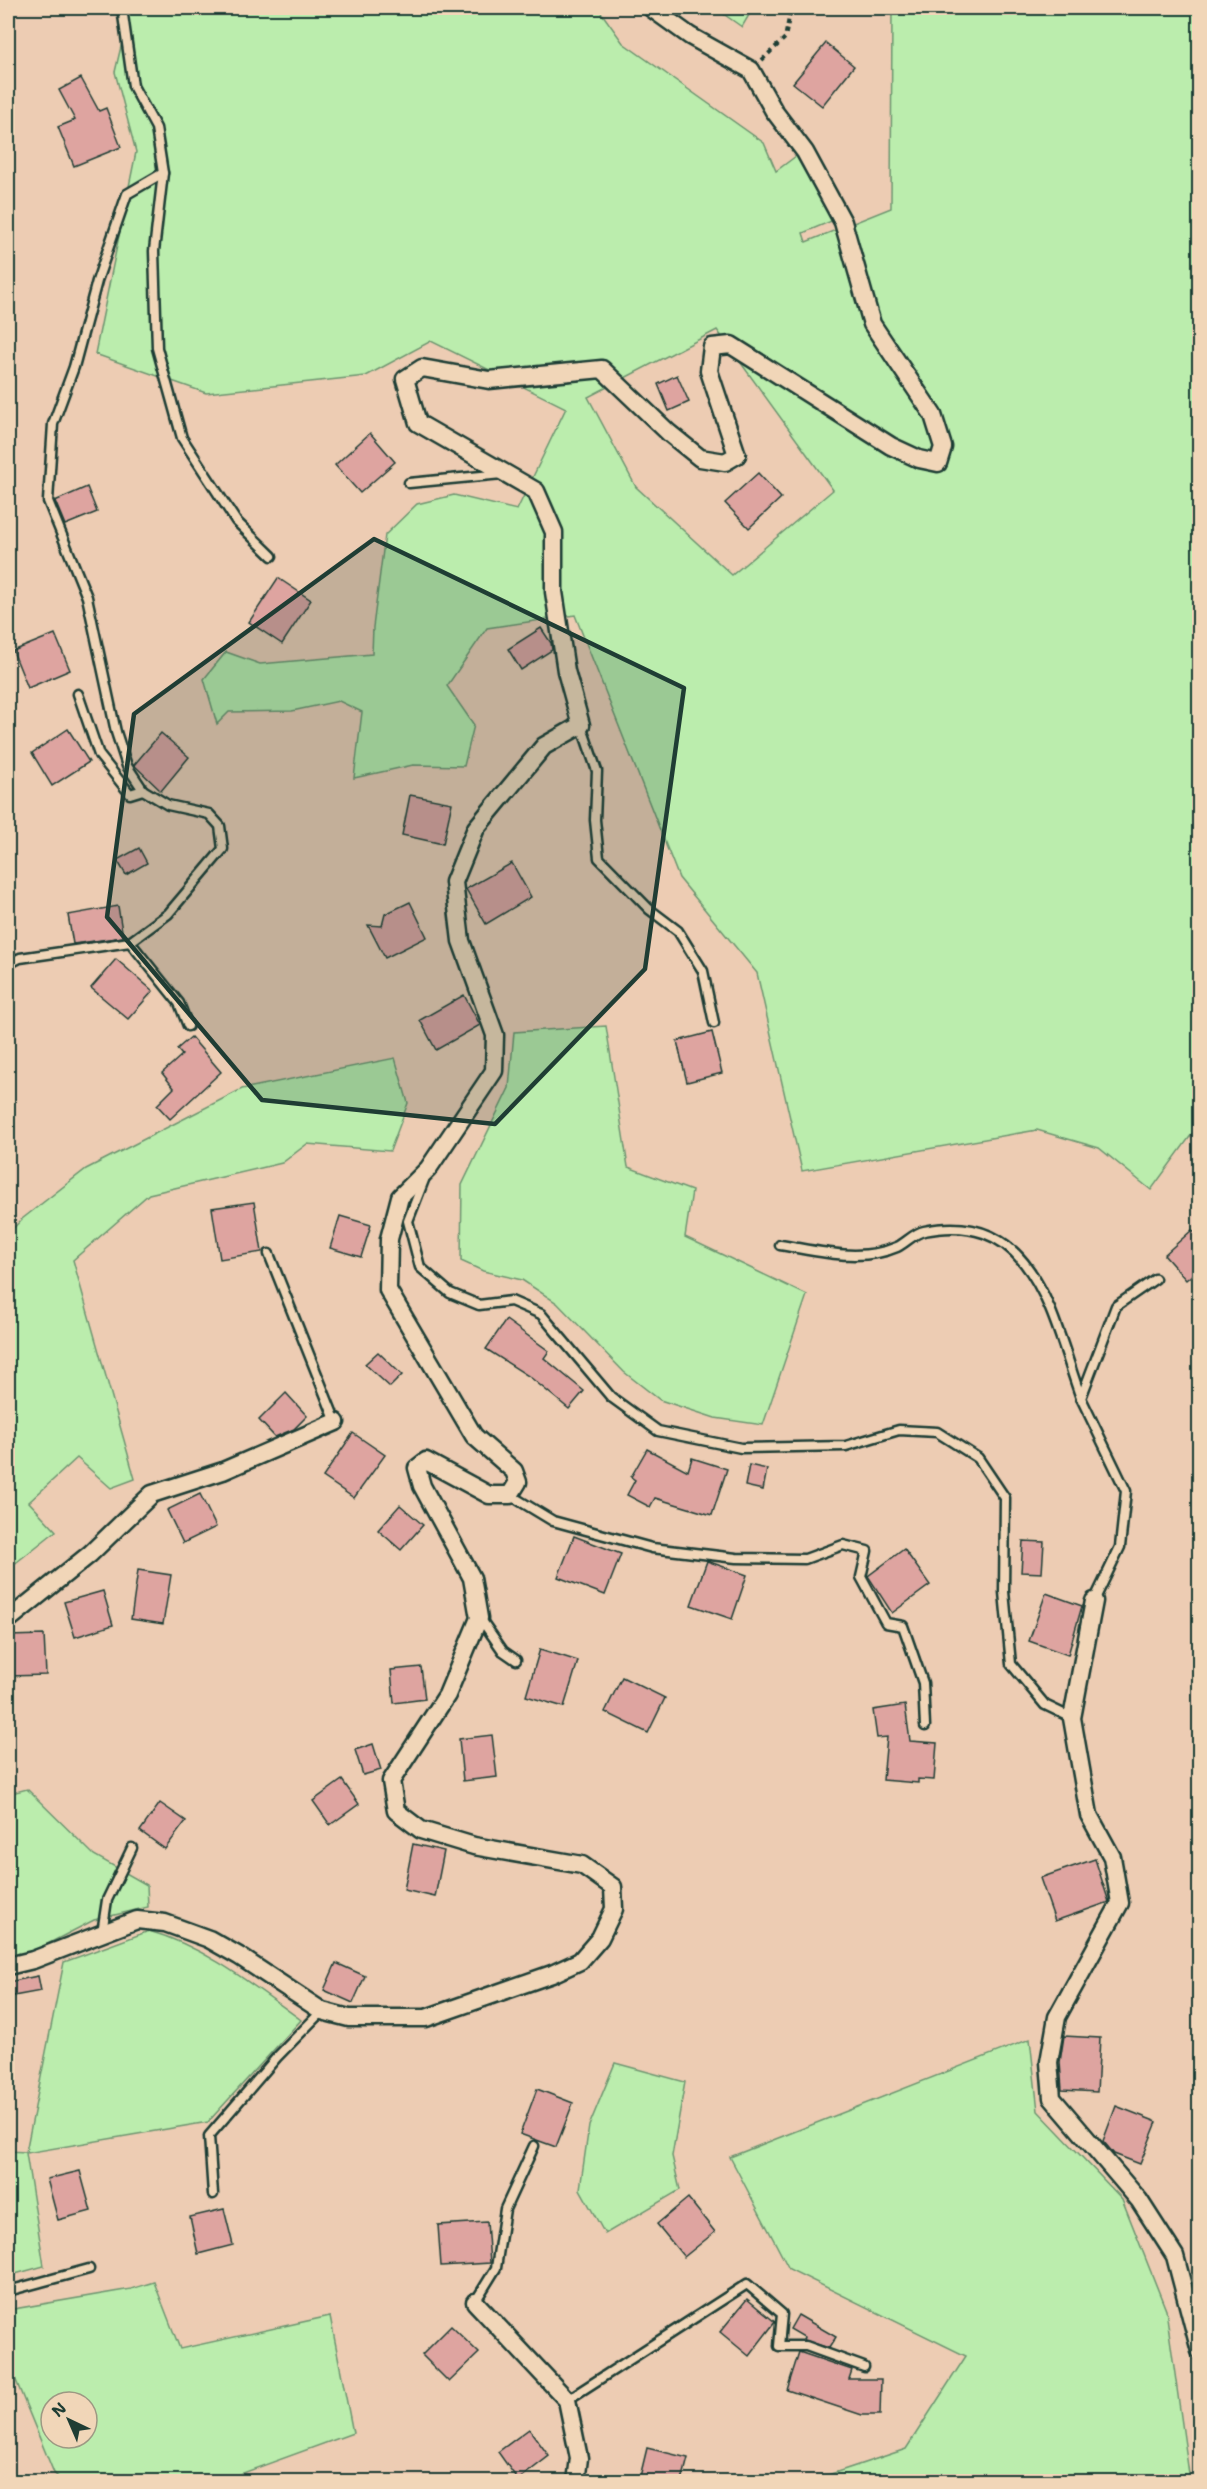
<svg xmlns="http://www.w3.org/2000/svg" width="1207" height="2489" font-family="'Shantell Sans',sans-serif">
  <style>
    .green { fill: #bbedad; stroke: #6d9570; stroke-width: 1.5; fill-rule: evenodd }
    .building { fill: #dea4a0; stroke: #1f3d34; stroke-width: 1.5 }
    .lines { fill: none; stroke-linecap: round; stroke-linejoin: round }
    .service-casing { stroke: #1f3d34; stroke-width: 13 }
    .minor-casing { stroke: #1f3d34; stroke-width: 21 }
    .path { stroke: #1f3d34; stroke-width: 4; stroke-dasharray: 4.5 4.5; stroke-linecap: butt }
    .service { stroke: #f1d6b8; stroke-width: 8 }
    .minor { stroke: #f1d6b8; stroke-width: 16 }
    .marked { fill: #1f3d34; fill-opacity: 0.2; stroke: #1f3d34; stroke-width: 4.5; stroke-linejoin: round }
  </style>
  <rect width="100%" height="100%" fill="#edccb3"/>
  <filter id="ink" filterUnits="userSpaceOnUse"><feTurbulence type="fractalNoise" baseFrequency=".0167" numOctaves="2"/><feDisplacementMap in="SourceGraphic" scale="12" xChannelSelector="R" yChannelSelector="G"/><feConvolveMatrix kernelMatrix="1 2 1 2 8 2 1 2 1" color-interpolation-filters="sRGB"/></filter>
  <g filter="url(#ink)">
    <g class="green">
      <path d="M130,8H598L623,43L764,143L776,171L796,156L834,220L803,233L806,242L891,208L892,8H1199L1200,1123L1151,1190L1099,1148L1037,1130L802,1171L757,973L679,878L575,615L487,628L447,686L474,725L464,766L413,765L354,778L362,712L339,701L292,711L229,712L217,724L204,679L226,652L260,664L372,654L373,627L385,535L417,504L454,495L517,510L566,408L431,341L366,376L206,393L95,354L136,152L115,72ZM717,330L833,490L732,575L636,487L588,397Z"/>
      <polygon points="715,8 753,8 742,27"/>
      <polygon points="606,1026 628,1167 692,1191 685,1237 807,1295 763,1425 715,1418 660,1400 624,1372 557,1303 522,1280 483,1271 461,1261 462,1185 509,1088 514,1032"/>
      <polygon points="395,1058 408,1103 390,1151 307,1144 282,1163 149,1194 73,1260 135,1479 111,1488 77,1458 29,1502 56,1531 8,1569 8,1234 22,1219 86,1169 242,1089"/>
      <polygon points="27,1789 94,1855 147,1885 148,1907 94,1920 30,1953 8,1956 8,1794"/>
      <path d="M149,1931C206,1947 254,1986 301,2020L208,2122L26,2153L44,2266L8,2276V2151L26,2152L64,1962Z"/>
      <polygon points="1030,2039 1038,2111 1122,2199 1166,2310 1190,2481 810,2481 906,2449 966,2356 789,2269 730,2157"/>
      <polygon points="615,2063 685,2082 672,2156 680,2190 605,2234 580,2189 589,2126"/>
      <path d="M154,2282L180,2349L330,2316L353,2433L221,2481H62L54,2473L8,2361V2310L131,2289ZM51,2402H87V2438H51Z"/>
    </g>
    <g class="building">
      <polygon points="826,43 854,66 822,106 793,83"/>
      <polygon points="81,78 99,111 106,108 121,147 74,166 58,127 75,120 59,90"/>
      <polygon points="677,375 689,402 669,411 658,384"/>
      <polygon points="370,433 395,462 360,493 335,465"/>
      <polygon points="758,473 781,498 749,528 725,503"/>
      <polygon points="87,487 97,512 65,525 55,501"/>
      <polygon points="278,578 311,600 282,644 249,622"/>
      <polygon points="541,628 551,643 552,650 521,670 508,649"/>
      <polygon points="55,634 70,670 28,688 13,651"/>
      <polygon points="68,729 89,762 52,786 32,753"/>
      <polygon points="161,733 189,757 161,791 134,765"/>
      <polygon points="410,795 452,803 443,844 402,835"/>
      <polygon points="139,848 147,863 126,875 117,860"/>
      <polygon points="512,863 531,897 486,924 466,889"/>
      <polygon points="410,902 427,937 385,958 368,925 382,926 385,914"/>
      <polygon points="118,906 123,937 73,944 68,915"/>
      <polygon points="116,959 153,991 128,1019 91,988"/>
      <polygon points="464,995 480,1025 436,1050 420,1020"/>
      <polygon points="712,1032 722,1073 687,1082 677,1041"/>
      <polygon points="191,1037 221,1072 170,1119 157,1105 174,1088 162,1073 182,1055 177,1049"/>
      <polygon points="254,1202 262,1252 220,1259 212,1208"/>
      <polygon points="340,1216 371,1225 361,1257 330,1248"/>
      <polygon points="1192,1230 1200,1238 1200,1268 1186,1280 1164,1255"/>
      <polygon points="506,1320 549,1351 544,1358 584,1391 569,1409 530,1377 486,1349"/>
      <polygon points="378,1352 402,1375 390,1387 365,1364"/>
      <polygon points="286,1393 307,1416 294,1429 275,1437 259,1420"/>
      <polygon points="353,1433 385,1455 354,1498 323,1477"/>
      <polygon points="647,1449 688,1471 692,1458 727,1469 712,1515 655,1498 650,1507 627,1495 635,1480 631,1477"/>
      <polygon points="749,1465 767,1469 763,1490 745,1486"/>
      <polygon points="200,1494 216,1527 183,1543 167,1510"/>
      <polygon points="400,1505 423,1525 401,1550 378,1530"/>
      <polygon points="574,1536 621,1554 605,1595 558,1577"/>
      <polygon points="1023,1541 1044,1542 1042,1573 1021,1572"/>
      <polygon points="904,1549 930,1585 892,1613 868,1576"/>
      <polygon points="707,1561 747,1575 732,1619 691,1605"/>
      <polygon points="138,1570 171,1575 163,1624 131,1619"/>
      <polygon points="103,1591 113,1625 75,1637 64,1602"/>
      <polygon points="1046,1593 1082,1606 1068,1655 1029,1641"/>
      <polygon points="44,1635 46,1675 8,1676 8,1636"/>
      <polygon points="540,1649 578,1661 564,1707 526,1696"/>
      <polygon points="421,1667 425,1699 394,1703 391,1670"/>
      <polygon points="622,1677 665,1698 648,1733 605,1712"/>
      <polygon points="905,1705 910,1741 937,1743 934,1780 918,1779 918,1783 883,1780 887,1737 877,1738 873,1710"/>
      <polygon points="492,1735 497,1777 463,1781 459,1739"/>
      <polygon points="373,1744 381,1770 363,1775 355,1750"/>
      <polygon points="342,1780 359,1804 330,1825 313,1801"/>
      <polygon points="160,1803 186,1821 165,1849 140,1831"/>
      <polygon points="413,1844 444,1851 435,1897 404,1890"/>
      <polygon points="1095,1859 1109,1902 1055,1921 1040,1878"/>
      <polygon points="336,1963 365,1976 353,2003 324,1990"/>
      <polygon points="38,1976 41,1991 8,1997 8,1982"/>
      <polygon points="1064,2036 1100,2038 1097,2092 1062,2090 1060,2062"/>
      <polygon points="537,2089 573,2103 556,2147 520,2134"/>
      <polygon points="1116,2106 1157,2122 1140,2164 1114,2154 1103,2141"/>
      <polygon points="80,2171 91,2211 58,2220 47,2179"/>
      <polygon points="688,2198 715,2232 684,2257 657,2224"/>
      <polygon points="224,2209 233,2245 198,2254 190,2217"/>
      <polygon points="487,2222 490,2263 441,2266 438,2225"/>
      <polygon points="747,2299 775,2322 749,2356 720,2332"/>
      <polygon points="798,2315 836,2337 829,2348 803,2340 804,2337 790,2329"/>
      <polygon points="451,2326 479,2353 449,2382 422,2355"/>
      <polygon points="799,2352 852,2370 849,2379 881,2379 880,2415 862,2415 787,2390"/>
      <polygon points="529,2429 549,2456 518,2480 498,2452"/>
      <polygon points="647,2448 688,2458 682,2481 639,2481"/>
    </g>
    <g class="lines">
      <defs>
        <g id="service">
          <polyline points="122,8 133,86 156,128 163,173 154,251 157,348 182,438 236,521 272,556"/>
          <polyline points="409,483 502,474"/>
          <polyline points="78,694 99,755 130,794 143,790"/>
          <polyline points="581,725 597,771 595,820 599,858 649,909 678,931 703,971 714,1023"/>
          <polyline points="130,942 179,1003 188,1026"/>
          <polyline points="8,964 20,958 130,942 168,914 223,849 220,826 209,814 168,805 143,790 127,766 116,732 87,597 48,501 53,424 74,367 97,281 127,194 163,173"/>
          <polyline points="424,1180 408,1221 420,1267 450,1293 479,1305 511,1301 541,1314 611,1397 658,1431 741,1448 846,1446 899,1430 937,1432 978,1458 1005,1498 1004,1592 1011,1664 1045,1705 1072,1718"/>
          <path d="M780,1245C818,1251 860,1263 897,1247C906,1243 914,1233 924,1231C1035,1208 1052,1318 1081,1398"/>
          <polyline points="269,1254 336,1422"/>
          <polyline points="510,1495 553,1521 652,1548 736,1558 805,1559 843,1545 867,1551 861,1577 886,1623 903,1626 923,1683 925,1726"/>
          <polyline points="1094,1601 1120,1547 1126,1491 1081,1398 1116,1306 1155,1279"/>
          <polyline points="480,1618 503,1651 516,1660"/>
          <polyline points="102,1933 107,1900 132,1848"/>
          <polyline points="213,2194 209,2136 277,2057 322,2011"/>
          <polyline points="8,2291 89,2269"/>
          <polyline points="475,2302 496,2268 505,2209 534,2146"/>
          <polyline points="567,2400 747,2284 782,2314 779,2346 806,2346 864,2367"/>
        </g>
        <g id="minor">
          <polyline points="1094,1601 1072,1718 1089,1815 1112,1857 1120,1903 1057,2017 1049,2062 1052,2098 1139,2200 1175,2256 1200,2351"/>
          <polyline points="8,1620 90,1554 152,1494 223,1471 336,1422"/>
          <polyline points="8,1966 33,1960 137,1920 165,1923 209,1939 239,1956 322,2011 349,2018 426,2018 552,1974 580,1961 600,1938 614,1909 613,1887 582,1865 474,1846 421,1830 396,1811 391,1781 447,1695 479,1618 472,1578 422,1486 417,1468 426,1461 489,1495 510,1495 518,1482 514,1471 474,1436 388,1290 389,1239 400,1197 428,1169 494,1071 495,1035 461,941 454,882 476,828 544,746 581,725 566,671 554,592 554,532 536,491 418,423 405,379 422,368 489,380 602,369 669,433 700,458 725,462 737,455 709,371 712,347 731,345 891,446 919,459 938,463 943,447 933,415 872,324 843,222 805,152 774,111 751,70 690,36 651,8"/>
          <polyline points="475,2302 567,2400 579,2458 576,2482"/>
        </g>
      </defs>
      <use href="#service" class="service-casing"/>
      <use href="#minor" class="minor-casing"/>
      <polyline class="path" points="762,60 785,38 791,8"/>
      <use href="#service" class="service"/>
      <use href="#minor" class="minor"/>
    </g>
  </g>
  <path class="marked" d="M374,539L684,688L645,969L495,1124L262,1100L107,917L134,714Z"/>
  <rect width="1207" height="2489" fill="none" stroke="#f1d6b8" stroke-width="30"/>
  <rect x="15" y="15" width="1177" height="2459" fill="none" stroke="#1f3d34" stroke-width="2" filter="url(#ink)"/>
  <g transform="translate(69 2420) rotate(316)"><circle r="28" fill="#f1d6b8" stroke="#9d9983" stroke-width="1.5"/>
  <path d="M0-4.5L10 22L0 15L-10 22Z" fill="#1f3d34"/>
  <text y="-9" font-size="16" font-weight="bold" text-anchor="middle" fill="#1f3d34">N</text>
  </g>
</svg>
